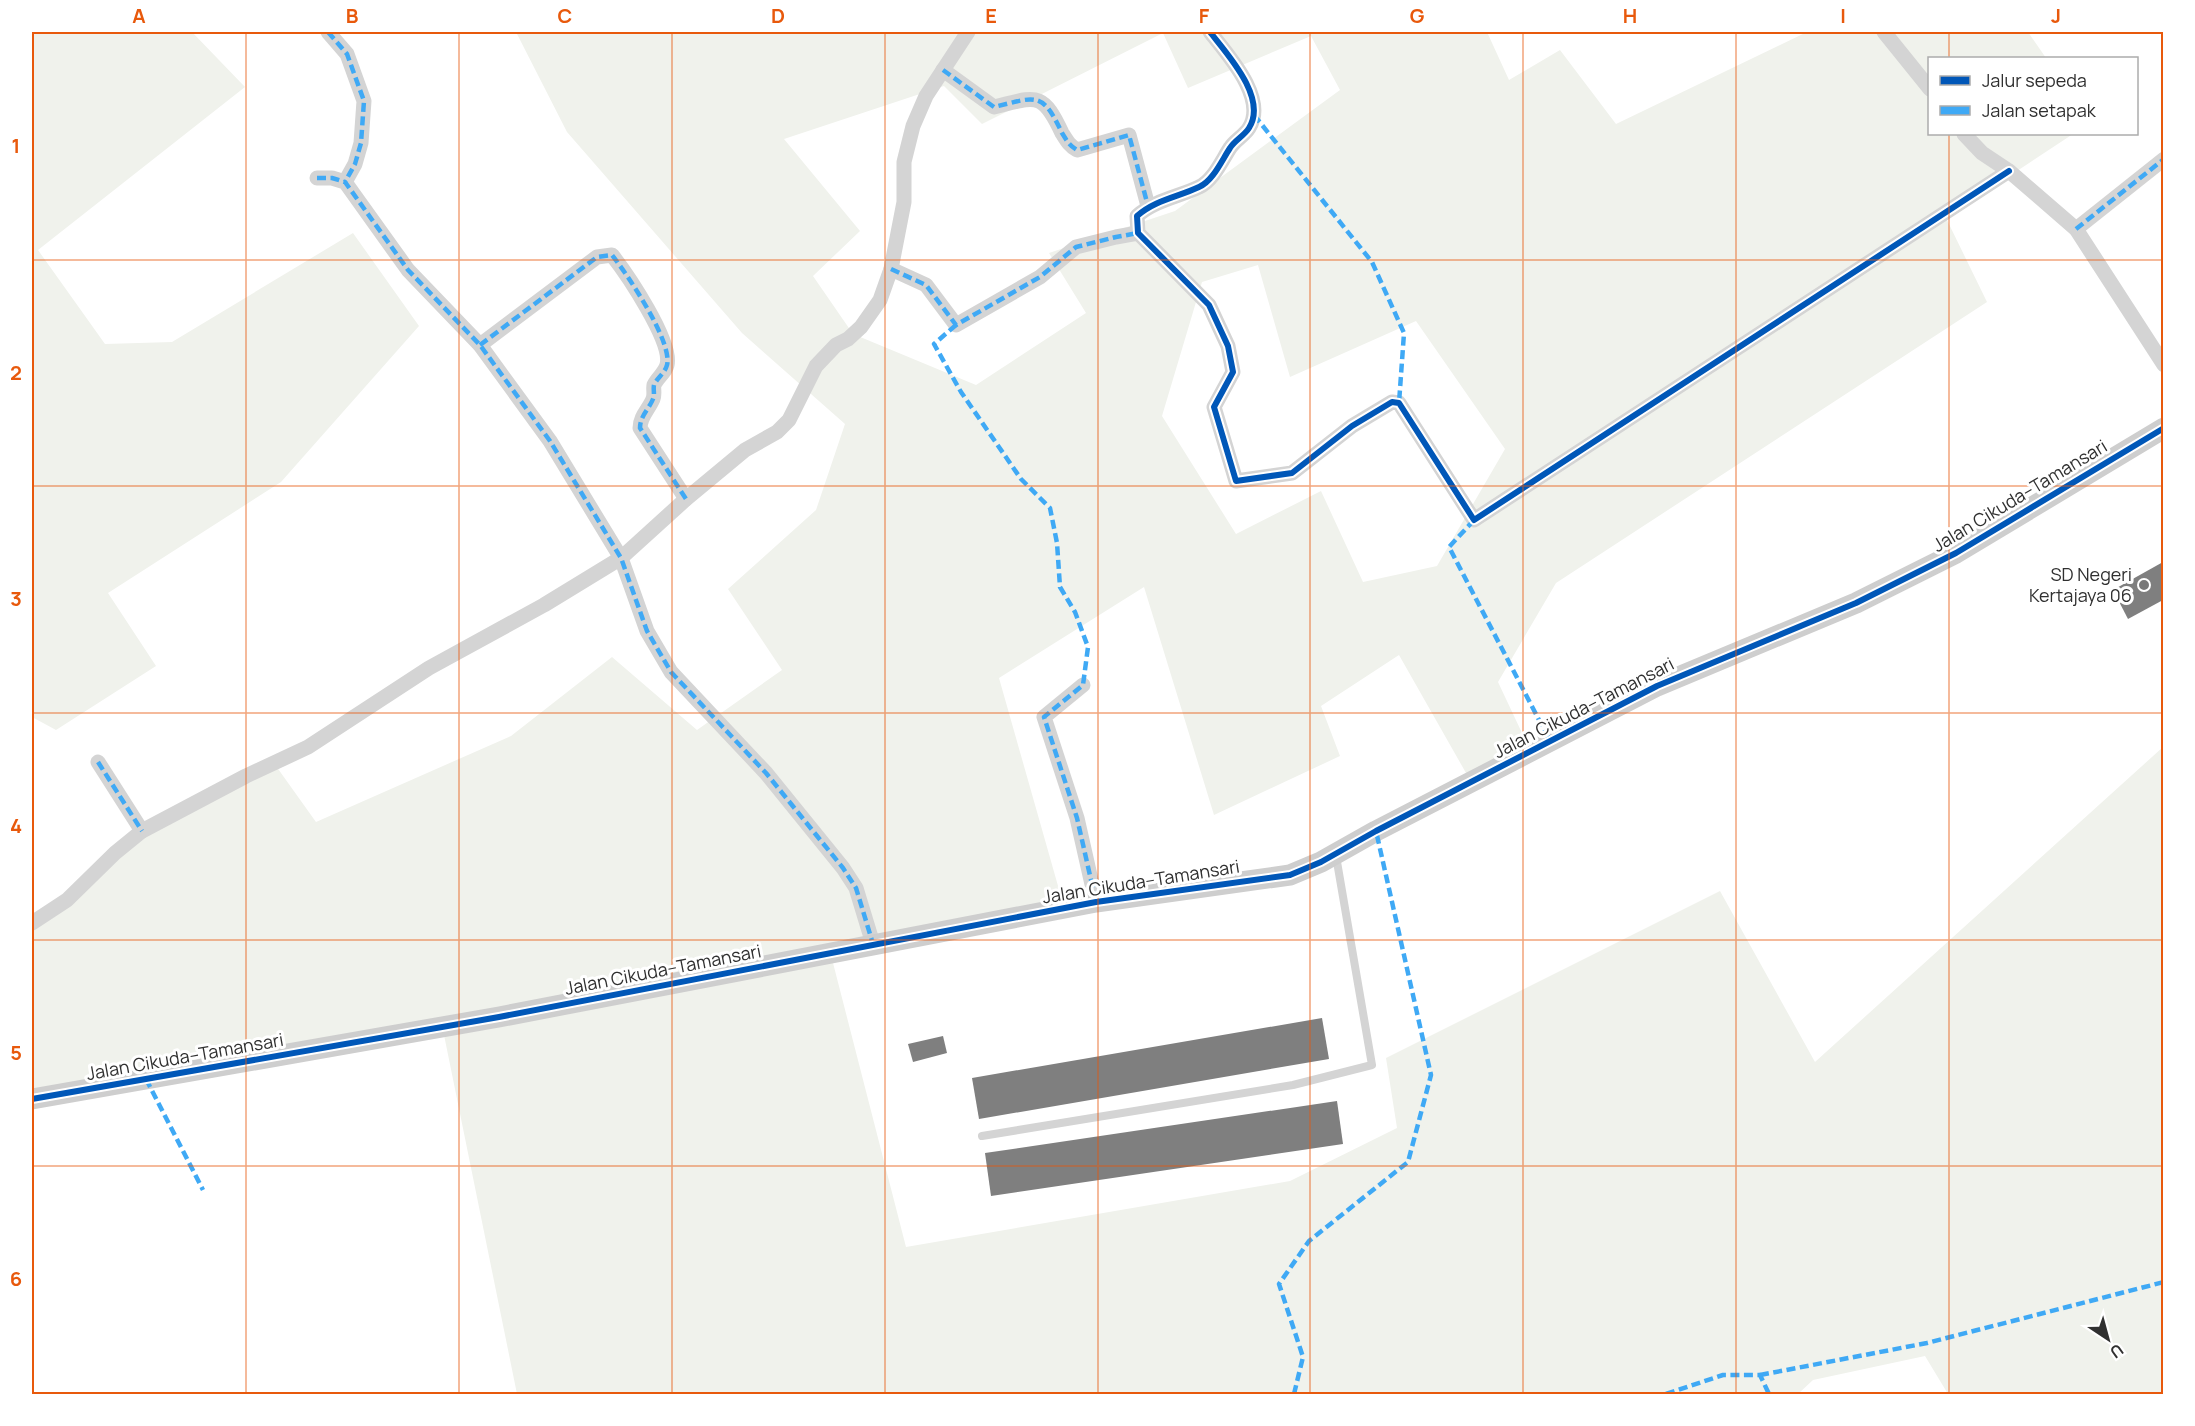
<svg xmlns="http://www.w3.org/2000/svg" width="2195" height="1426" font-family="Manrope,sans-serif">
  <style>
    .green { fill: #f0f2ec; fill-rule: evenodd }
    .building { fill: #7f7f7f }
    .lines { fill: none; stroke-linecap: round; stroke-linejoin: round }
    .lane { stroke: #d4d4d4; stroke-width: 8 }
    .street { stroke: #d4d4d4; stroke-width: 15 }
    .secondary { stroke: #cecece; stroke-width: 21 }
    .quiet { stroke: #3fa9f5; stroke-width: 4.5; stroke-dasharray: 9 4.5; stroke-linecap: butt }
    .cycleway-casing { stroke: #fff; stroke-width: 10 }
    .cycleway { stroke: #0057b8; stroke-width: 6 }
    .grid { fill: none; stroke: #e8590c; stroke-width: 1.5; stroke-opacity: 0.55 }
    .poi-dot { fill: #787878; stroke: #fff; stroke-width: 2 }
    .labels { text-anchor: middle; stroke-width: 6; stroke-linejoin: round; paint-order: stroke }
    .street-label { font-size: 18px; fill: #303030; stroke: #fff }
    .poi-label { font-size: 18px; fill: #303030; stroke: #fff; text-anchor: end }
    .neatline { fill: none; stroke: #e8590c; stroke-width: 2 }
    .grid-label { font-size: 20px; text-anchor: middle; font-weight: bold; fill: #e8590c }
  </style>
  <rect width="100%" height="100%" fill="#fff"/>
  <g class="green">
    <polygon points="32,32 192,32 245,87 38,250 105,344 172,342 353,233 419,326 281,482 108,593 156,666 56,730 32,717"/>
    <path d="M516,32H1487L1509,80L1560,50L1616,124L1807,32H2028L2046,58H1930V134H2073L1946,218L1987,302L1556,583L1498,682L1529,748L1470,780L1399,655L1321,706L1340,756L1214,815L1144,587L999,678L1064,907L832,959L906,1247L1290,1181L1397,1128L1386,1058L1720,891L1815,1062L2163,747V1394H1948L1925,1356L1813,1380L1798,1394H517L443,1030L32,1100V926L181,808L276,766L316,822L511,736L612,657L697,730L782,670L728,589L816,510L845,424L742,333L567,132ZM1163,33L1188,88L1311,36L1340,90L1175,211L1049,253L1086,313L976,385L853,334L813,276L860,231L784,139L944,86L982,124ZM1258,265L1290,377L1416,321L1505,449L1437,566L1363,582L1321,491L1236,534L1162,416L1202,282Z"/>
  </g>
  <g class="building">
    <polygon points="2163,562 2163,600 2128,619 2113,590"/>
    <polygon points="1322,1018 1329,1059 979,1119 972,1078"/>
    <polygon points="943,1036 947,1053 913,1062 908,1044"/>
    <polygon points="1337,1101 1343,1144 991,1196 985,1153"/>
  </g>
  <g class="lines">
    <polyline class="lane" points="982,1136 1293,1085 1372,1065 1336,856"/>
    <g class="street">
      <polyline points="328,32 347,54 364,101 361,143 355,164 345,182"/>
      <path d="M1210,32C1227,54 1268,98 1249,128C1244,136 1235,140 1230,148C1222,160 1213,181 1199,187C1178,197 1155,200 1137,216L1138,233L1209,305L1228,346L1233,372L1214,407L1236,481L1292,473L1352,426L1392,402L1399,403L1474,520L2009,171"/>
      <polyline points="1884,32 1930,89"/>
      <path d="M943,70L994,107C1036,97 1042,90 1062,133C1067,141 1069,145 1077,150L1129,135L1148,206"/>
      <polyline points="1964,134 1982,153 2009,171 2076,229 2164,365"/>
      <polyline points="317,178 332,178 345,182 408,270 480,345 550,441 621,558 647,631 671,672 766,773 843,868 856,888 873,944"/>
      <polyline points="2076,229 2164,159"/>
      <polyline points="891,269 926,285 956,325 1040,277 1076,247 1116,237 1138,233"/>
      <path d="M480,345L597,257L612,255C627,274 673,342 667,365C665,373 657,378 654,385C653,389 655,394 653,399C649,409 640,416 640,428L686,499"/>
      <polyline points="1083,685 1044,717 1077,818 1096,902"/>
      <polyline points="98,762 142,831"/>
      <polyline points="32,923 67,900 115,853 142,831 246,776 308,747 429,668 544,605 621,558 686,499 745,450 777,432 789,420 816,366 836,345 848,339 861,327 880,300 891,269 904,202 904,162 913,126 926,96 968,32"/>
    </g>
    <polyline class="secondary" points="32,1099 499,1017 1096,902 1290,875 1321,862 1376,831 1657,686 1856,603 1956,553 2164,428"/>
    <g class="quiet">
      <polyline points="328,32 347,54 364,101 361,143 355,164 345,182"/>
      <path d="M943,70L994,107C1036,97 1042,90 1062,133C1067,141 1069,145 1077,150L1129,135L1148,206"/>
      <polyline points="1254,115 1372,262 1404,333 1399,403 1401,406"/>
      <polyline points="317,178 332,178 345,182 408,270 480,345 550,441 621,558 647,631 671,672 766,773 843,868 856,888 873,944"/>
      <polyline points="2076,229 2164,159"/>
      <polyline points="891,269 926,285 956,325 1040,277 1076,247 1116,237 1138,233"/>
      <polyline points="956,325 934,344 961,392 1021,479 1050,508 1057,543 1060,587 1075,612 1088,647 1083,685 1044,717 1077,818 1096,902"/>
      <path d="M480,345L597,257L612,255C627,274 673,342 667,365C665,373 657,378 654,385C653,389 655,394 653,399C649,409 640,416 640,428L686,499"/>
      <polyline points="1474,520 1449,547 1550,741"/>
      <polyline points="98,762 142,831"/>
      <polyline points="146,1079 203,1190"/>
      <polyline points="1760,1375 1927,1343 2164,1282"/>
      <polyline points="1294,1394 1303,1357 1279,1284 1309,1241 1408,1162 1431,1075 1376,831"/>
      <polyline points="1666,1394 1723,1375 1760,1375 1769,1394"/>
    </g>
    <defs>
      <g id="cycleway">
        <path d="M1210,32C1227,54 1268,98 1249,128C1244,136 1235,140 1230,148C1222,160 1213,181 1199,187C1178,197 1155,200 1137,216L1138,233L1209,305L1228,346L1233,372L1214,407L1236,481L1292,473L1352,426L1392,402L1399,403L1474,520L2009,171"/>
        <polyline points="32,1099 499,1017 1096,902 1290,875 1321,862 1376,831 1657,686 1856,603 1956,553 2164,428"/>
      </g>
    </defs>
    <use href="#cycleway" class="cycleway-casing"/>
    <use href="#cycleway" class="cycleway"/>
  </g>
  <path class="grid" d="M246,32V1394M459,32V1394M672,32V1394M885,32V1394M1098,32V1394M1310,32V1394M1523,32V1394M1736,32V1394M1949,32V58M1949,134V1394M32,260H2164M32,486H2164M32,713H2164M32,940H2164M32,1166H2164"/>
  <circle class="poi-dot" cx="2144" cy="585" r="6"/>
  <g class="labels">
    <g class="street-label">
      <text transform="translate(2020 496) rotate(-31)" y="6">Jalan Cikuda–Tamansari</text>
      <text transform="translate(1584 708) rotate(-27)" y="6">Jalan Cikuda–Tamansari</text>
      <text transform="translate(1141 882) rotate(-9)" y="6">Jalan Cikuda–Tamansari</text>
      <text transform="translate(663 970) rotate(-11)" y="6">Jalan Cikuda–Tamansari</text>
      <text transform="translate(185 1057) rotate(-10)" y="6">Jalan Cikuda–Tamansari</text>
    </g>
    <g class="poi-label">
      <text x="2132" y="581">SD Negeri<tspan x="2132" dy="21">Kertajaya 06</tspan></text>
    </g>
  </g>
  <rect width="2195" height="1426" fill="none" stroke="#ffffff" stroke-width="66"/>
  <rect x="1928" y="57" width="210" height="78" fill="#ffffff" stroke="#acacac" stroke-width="1.5"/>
  <rect x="1940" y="76" width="30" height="9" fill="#0057b8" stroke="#acacac" stroke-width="1.5"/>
  <text x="1982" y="87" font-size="18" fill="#303030">Jalur sepeda</text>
  <rect x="1940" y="106" width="30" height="9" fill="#3fa9f5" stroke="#acacac" stroke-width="1.5"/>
  <text x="1982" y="117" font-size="18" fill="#303030">Jalan setapak</text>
  <g transform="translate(2108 1339) rotate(144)" stroke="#ffffff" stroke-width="4.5" paint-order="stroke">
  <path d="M0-4.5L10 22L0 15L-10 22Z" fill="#303030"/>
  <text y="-9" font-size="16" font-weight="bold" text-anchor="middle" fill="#303030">U</text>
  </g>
  <rect x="33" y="33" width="2129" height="1360" class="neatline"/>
  <g class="grid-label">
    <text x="139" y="23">A</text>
    <text x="352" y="23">B</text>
    <text x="565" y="23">C</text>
    <text x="778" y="23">D</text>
    <text x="991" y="23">E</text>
    <text x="1204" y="23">F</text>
    <text x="1417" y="23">G</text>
    <text x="1630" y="23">H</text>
    <text x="1843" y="23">I</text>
    <text x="2056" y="23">J</text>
    <text x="16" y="153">1</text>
    <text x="16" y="380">2</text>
    <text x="16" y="606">3</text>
    <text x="16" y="833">4</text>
    <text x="16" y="1060">5</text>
    <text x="16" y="1286">6</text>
  </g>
</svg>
